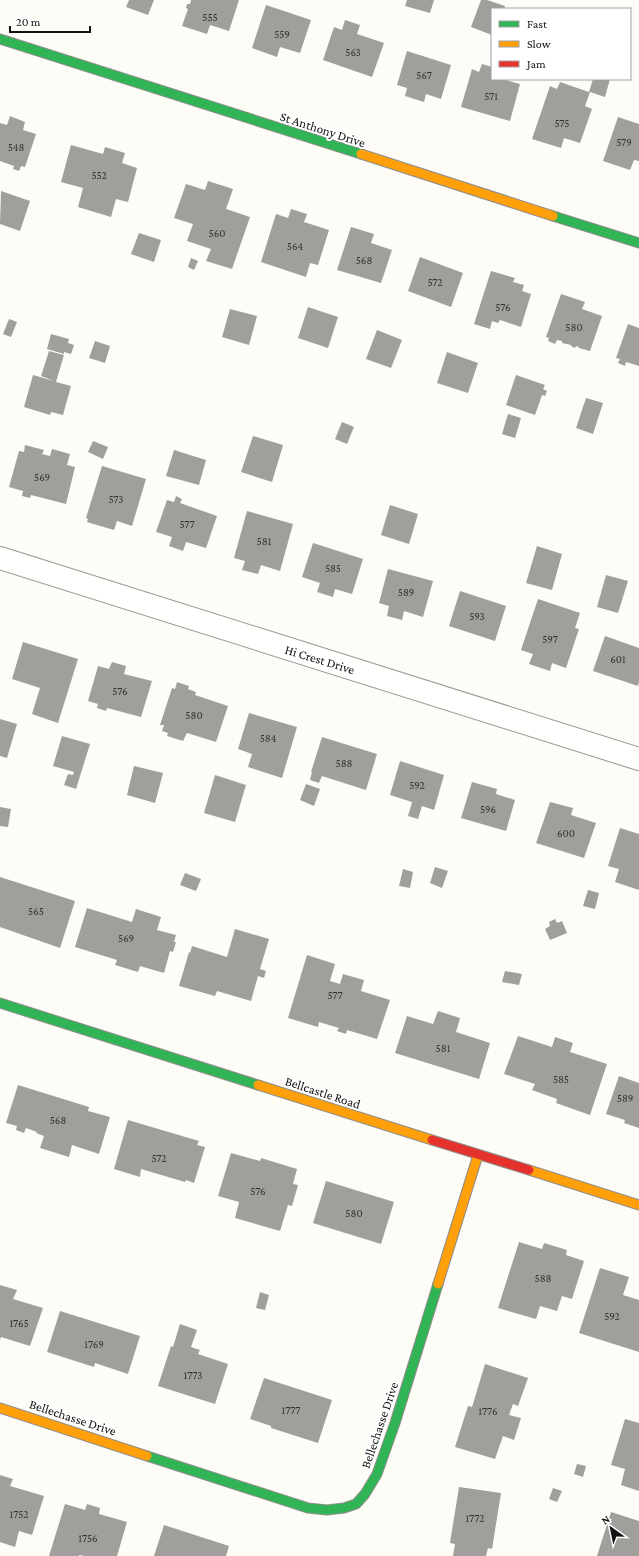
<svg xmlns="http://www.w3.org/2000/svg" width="639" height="1556" font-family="'Crimson Pro',serif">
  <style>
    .building { fill: #a19f9c }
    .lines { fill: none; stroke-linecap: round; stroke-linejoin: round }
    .street-casing { stroke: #979795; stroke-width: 24 }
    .fast-casing { stroke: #8e8d8b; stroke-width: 11 }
    .slow-casing { stroke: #8e8d8b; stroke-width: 11 }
    .jam-casing { stroke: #8e8d8b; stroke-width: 11 }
    .street { stroke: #fffffe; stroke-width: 22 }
    .fast { stroke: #30b455; stroke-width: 9 }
    .slow { stroke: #ff9f0a; stroke-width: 9 }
    .jam { stroke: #e5322d; stroke-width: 9 }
    .labels { text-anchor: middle; stroke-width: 4; stroke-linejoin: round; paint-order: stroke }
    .number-label { font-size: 11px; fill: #353434 }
    .street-label { font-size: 13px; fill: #111; stroke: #fff }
  </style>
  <rect width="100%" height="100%" fill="#fdfcf7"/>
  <g class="building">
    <polygon points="129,0 154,0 148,15 126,7"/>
    <polygon points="191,0 239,0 229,31 210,25 207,34 182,26 188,9 186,8 187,4 190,4"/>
    <polygon points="407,0 434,0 430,13 405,6"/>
    <polygon points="481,0 487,0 505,6 504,9 492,9 492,35 471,27"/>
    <polygon points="266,5 311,20 300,53 280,47 277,57 252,48"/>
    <polygon points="345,20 360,25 357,34 384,43 372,77 323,60 334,27 342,30"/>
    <polygon points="407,51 451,65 441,99 426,94 424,102 405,96 407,88 397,85"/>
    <polygon points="482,64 492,67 492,79 502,79 520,84 510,121 461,107 472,69 479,72"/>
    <polygon points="593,79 610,79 605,97 590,92 585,106 592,109 580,143 564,138 561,148 532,139 550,86 557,89 560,82 589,92"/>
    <polygon points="10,116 25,122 23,130 36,134 25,167 21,166 19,171 13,169 14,166 0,161 0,123 7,125"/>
    <polygon points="618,117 639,124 639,161 634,160 630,170 603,161"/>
    <polygon points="71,145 103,154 105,147 125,153 122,163 137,168 128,202 116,199 111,217 78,207 83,188 61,182"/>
    <polygon points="208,181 233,189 226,209 250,217 232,269 206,261 211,249 187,241 193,224 174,218 186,184 205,190"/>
    <polygon points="1,191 30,201 20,231 0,224"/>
    <polygon points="291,209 307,214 304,222 329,230 318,265 310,263 306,277 261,262 276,214 288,218"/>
    <polygon points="351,227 374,234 371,243 392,250 381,283 337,270"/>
    <polygon points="139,233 161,240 154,262 131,254"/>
    <polygon points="420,257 463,273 451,307 408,291"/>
    <polygon points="191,258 198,261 194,270 188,267"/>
    <polygon points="491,271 515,278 513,282 524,285 522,291 531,294 521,327 500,320 498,323 492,321 490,329 474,324"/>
    <polygon points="561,294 585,302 582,309 602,316 590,351 579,348 579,347 576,346 575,348 571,346 571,345 562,343 562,341 557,340 555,344 548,341 549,338 546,337"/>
    <polygon points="308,307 338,317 328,348 298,338"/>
    <polygon points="230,309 257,316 249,345 222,337"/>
    <polygon points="9,319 17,322 11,337 3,334"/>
    <polygon points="628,324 639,328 639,366 626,362 625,366 618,363 620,359 616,358"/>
    <polygon points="377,330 402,340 391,368 366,359"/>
    <polygon points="51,334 69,339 68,343 74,345 71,354 64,352 64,354 47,349"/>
    <polygon points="95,341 110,346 105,363 89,358"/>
    <polygon points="49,351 64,355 56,382 71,386 63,415 51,412 50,415 24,407 33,375 54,381 41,376"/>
    <polygon points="447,352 478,363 468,393 437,383"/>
    <polygon points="516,375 545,385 543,389 547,391 545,396 542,395 535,415 506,405"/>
    <polygon points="586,398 603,403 593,434 576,428"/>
    <polygon points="508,414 521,418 515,438 502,434"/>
    <polygon points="342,422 354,427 347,444 335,439"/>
    <polygon points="253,436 283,445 272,482 241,472"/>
    <polygon points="93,441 108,447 103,459 88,452"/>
    <polygon points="25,445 44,450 42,454 50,456 52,449 70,454 67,465 75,467 66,504 31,495 30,498 22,496 23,491 9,487 19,451 24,452"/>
    <polygon points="174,450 206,460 199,485 166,476"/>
    <polygon points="102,466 146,479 132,526 117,521 114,530 87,522 88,519 86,518"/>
    <polygon points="176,496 182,499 180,503 217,516 206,548 186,542 183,551 169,546 172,537 156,532 167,500 174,502"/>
    <polygon points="390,505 418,514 409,544 381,535"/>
    <polygon points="247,511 293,524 280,571 261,565 258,574 242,570 245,561 234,558"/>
    <polygon points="313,543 363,559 352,594 335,589 333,597 317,592 320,583 302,577"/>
    <polygon points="537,546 562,554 552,590 526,583"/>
    <polygon points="388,569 433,581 423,617 404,611 402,620 387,616 389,606 379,603"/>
    <polygon points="606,575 628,581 618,613 597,607"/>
    <polygon points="460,591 506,606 495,641 449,626"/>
    <polygon points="538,599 580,613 575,628 579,629 566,668 552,663 550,671 529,664 533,654 521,650"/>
    <polygon points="605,636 639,648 639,681 638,686 593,671"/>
    <polygon points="23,642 78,659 58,723 32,714 40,688 12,679"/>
    <polygon points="112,662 126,666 124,674 152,681 141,717 107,708 106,711 97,708 98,704 88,701 98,666 109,669"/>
    <polygon points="177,682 189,686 188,689 196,692 195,695 228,706 216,742 187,733 183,741 167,736 168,733 162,731 164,725 160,725 172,688 175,689"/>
    <polygon points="249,713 297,727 282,778 248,767 252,754 238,749"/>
    <polygon points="0,719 17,724 7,758 0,756"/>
    <polygon points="62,736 90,744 76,789 64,785 68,774 73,775 74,772 53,766"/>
    <polygon points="322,737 377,754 366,790 322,776 319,783 310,780 312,772 311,772"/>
    <polygon points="400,761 444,775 434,810 422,806 418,819 408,816 412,802 390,795"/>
    <polygon points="134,766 163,773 155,803 127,795"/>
    <polygon points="215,775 246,785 235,822 204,813"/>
    <polygon points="472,782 497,789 496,794 515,800 506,831 461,818"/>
    <polygon points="306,784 320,789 314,806 300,800"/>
    <polygon points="550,802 573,808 571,815 596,823 584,858 536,843"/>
    <polygon points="0,807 11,809 8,827 0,826"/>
    <polygon points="620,828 639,834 639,890 615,882 619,869 608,866"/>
    <polygon points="435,867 448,871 442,888 430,883"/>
    <polygon points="403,869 413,872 410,888 399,886"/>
    <polygon points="185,873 201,879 196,891 180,885"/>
    <polygon points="0,877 75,901 60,948 0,927"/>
    <polygon points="588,890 599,893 595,909 583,906"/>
    <polygon points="87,908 132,922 136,909 161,917 157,930 176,935 174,942 176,942 173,952 170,951 164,973 140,966 138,972 115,965 117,960 75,947"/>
    <polygon points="555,919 557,923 562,921 567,933 550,940 545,929 550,926 549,922"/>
    <polygon points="235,929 269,939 260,969 266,971 264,978 258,976 251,1001 217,991 215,996 179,986 189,952 190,953 192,946 227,957"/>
    <polygon points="307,955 335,964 330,981 340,984 343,974 364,980 361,991 390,1000 377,1039 347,1030 346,1034 337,1031 339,1028 319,1022 318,1027 288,1018"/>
    <polygon points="505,971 522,974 519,985 502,982"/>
    <polygon points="438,1011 460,1018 456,1032 490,1043 479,1079 395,1053 407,1016 433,1024"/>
    <polygon points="518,1036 552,1047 555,1037 573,1043 570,1052 607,1064 590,1115 556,1103 557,1099 532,1090 535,1084 504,1074"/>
    <polygon points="619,1076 639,1083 639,1128 624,1123 625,1120 606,1114"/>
    <polygon points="18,1085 89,1107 88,1111 110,1117 99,1154 72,1145 69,1157 40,1148 44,1136 36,1133 37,1132 26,1128 24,1133 16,1130 17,1126 6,1123"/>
    <polygon points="128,1120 199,1141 197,1145 205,1147 194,1183 186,1180 185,1182 141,1169 140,1177 114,1169"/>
    <polygon points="231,1153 260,1161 261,1158 297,1169 293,1184 298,1185 292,1206 288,1205 280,1231 235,1218 239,1202 218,1196"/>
    <polygon points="326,1181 394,1202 381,1244 313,1223"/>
    <polygon points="519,1242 542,1249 544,1243 567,1250 566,1255 584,1261 572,1299 562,1296 557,1311 540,1306 536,1319 498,1308"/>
    <polygon points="600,1268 629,1277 623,1295 639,1300 639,1352 579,1333"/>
    <polygon points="0,1285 17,1290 13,1299 43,1308 30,1346 1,1337 0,1340"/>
    <polygon points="260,1292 269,1295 265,1310 256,1308"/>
    <polygon points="60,1311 140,1336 128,1374 95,1363 94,1367 47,1352"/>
    <polygon points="180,1324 197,1330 191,1347 200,1350 198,1354 228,1364 215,1404 158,1386 171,1346 173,1347"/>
    <polygon points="485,1364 528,1378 518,1406 513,1404 509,1415 521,1418 514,1440 503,1436 495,1459 455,1447 468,1406 472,1407"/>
    <polygon points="264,1378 332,1400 318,1443 271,1428 271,1426 250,1419"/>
    <polygon points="625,1419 639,1423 639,1491 621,1485 625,1469 611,1465"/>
    <polygon points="577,1464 586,1466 583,1477 574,1474"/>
    <polygon points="0,1475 13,1479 10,1486 44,1496 32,1535 19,1531 15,1547 0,1542"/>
    <polygon points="459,1487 501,1493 492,1549 488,1548 486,1556 453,1556 455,1544 450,1543"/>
    <polygon points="553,1488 562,1491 557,1502 549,1499"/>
    <polygon points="65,1504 85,1510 87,1504 100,1508 99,1514 127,1522 117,1556 84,1556 79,1555 79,1556 49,1556"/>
    <polygon points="611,1512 639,1521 639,1556 597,1556"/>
    <polygon points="164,1525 229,1546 226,1556 154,1556"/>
  </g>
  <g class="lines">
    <defs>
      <polyline id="street" points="0,558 639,759"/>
      <g id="fast">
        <polyline points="0,39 361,154"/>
        <polyline points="553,216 639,243"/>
        <polyline points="0,1003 258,1085"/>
        <polyline points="147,1456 308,1508 327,1510 344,1508 356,1504 365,1494 377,1474 395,1423 438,1284"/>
      </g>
      <g id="slow">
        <polyline points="361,154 553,216"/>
        <polyline points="258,1085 432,1140"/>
        <polyline points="529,1170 639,1205"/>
        <polyline points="438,1284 478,1155"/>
        <polyline points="0,1408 147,1456"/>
      </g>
      <polyline id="jam" points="432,1140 529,1170"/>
    </defs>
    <use href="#street" class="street-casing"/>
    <use href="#fast" class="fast-casing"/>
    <use href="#slow" class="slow-casing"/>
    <use href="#jam" class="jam-casing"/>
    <use href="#street" class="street"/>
    <use href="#fast" class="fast"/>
    <use href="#slow" class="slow"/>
    <use href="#jam" class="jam"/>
  </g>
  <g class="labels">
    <g class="number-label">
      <text x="210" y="21">555</text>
      <text x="282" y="38">559</text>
      <text x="353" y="56">563</text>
      <text x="424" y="79">567</text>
      <text x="491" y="100">571</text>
      <text x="562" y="127">575</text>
      <text x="624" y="146">579</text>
      <text x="16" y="151">548</text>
      <text x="99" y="179">552</text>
      <text x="217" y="237">560</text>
      <text x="295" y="250">564</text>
      <text x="364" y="264">568</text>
      <text x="435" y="286">572</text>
      <text x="503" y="311">576</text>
      <text x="574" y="331">580</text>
      <text x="42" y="481">569</text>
      <text x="116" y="503">573</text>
      <text x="187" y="528">577</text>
      <text x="264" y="545">581</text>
      <text x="333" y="572">585</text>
      <text x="406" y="596">589</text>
      <text x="477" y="620">593</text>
      <text x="550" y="643">597</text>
      <text x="618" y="663">601</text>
      <text x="120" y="695">576</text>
      <text x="194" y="719">580</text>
      <text x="268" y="742">584</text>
      <text x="344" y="767">588</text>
      <text x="417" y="789">592</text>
      <text x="488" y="813">596</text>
      <text x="566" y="837">600</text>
      <text x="36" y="915">565</text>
      <text x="126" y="942">569</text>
      <text x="335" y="999">577</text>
      <text x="443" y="1052">581</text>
      <text x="561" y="1083">585</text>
      <text x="625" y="1102">589</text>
      <text x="58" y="1124">568</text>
      <text x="159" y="1162">572</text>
      <text x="258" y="1195">576</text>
      <text x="354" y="1217">580</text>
      <text x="543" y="1282">588</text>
      <text x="612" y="1320">592</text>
      <text x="19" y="1327">1765</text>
      <text x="94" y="1348">1769</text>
      <text x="193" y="1379">1773</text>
      <text x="291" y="1414">1777</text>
      <text x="488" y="1415">1776</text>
      <text x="19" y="1518">1752</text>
      <text x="475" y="1522">1772</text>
      <text x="88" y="1542">1756</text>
    </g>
    <g class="street-label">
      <text transform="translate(323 129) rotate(18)" y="5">St Anthony Drive</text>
      <text transform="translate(320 659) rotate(17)" y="5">Hi Crest Drive</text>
      <text transform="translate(323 1092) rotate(18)" y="5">Bellcastle Road</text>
      <text transform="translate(73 1417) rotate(18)" y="5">Bellechasse Drive</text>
      <text transform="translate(379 1425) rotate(-71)" y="5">Bellechasse Drive</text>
    </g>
  </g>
  <rect x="491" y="8" width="140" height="72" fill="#ffffff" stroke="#a0a0a0"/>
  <rect x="499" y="21" width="20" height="6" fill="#30b455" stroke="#a0a0a0"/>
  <text x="527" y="28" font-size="12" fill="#111111">Fast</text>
  <rect x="499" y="41" width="20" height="6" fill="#ff9f0a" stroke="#a0a0a0"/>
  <text x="527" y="48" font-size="12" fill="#111111">Slow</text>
  <rect x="499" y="61" width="20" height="6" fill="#e5322d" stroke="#a0a0a0"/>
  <text x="527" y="68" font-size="12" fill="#111111">Jam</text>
  <g transform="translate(611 1528) rotate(327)" stroke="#ffffff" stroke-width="3" paint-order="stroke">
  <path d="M0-3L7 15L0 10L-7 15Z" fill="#111111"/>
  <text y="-6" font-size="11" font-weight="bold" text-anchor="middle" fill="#111111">N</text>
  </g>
  <path d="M10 26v6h80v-6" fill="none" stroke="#111111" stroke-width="2"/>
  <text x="16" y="26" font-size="12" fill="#111111" stroke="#ffffff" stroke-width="3" paint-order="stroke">20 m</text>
</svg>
